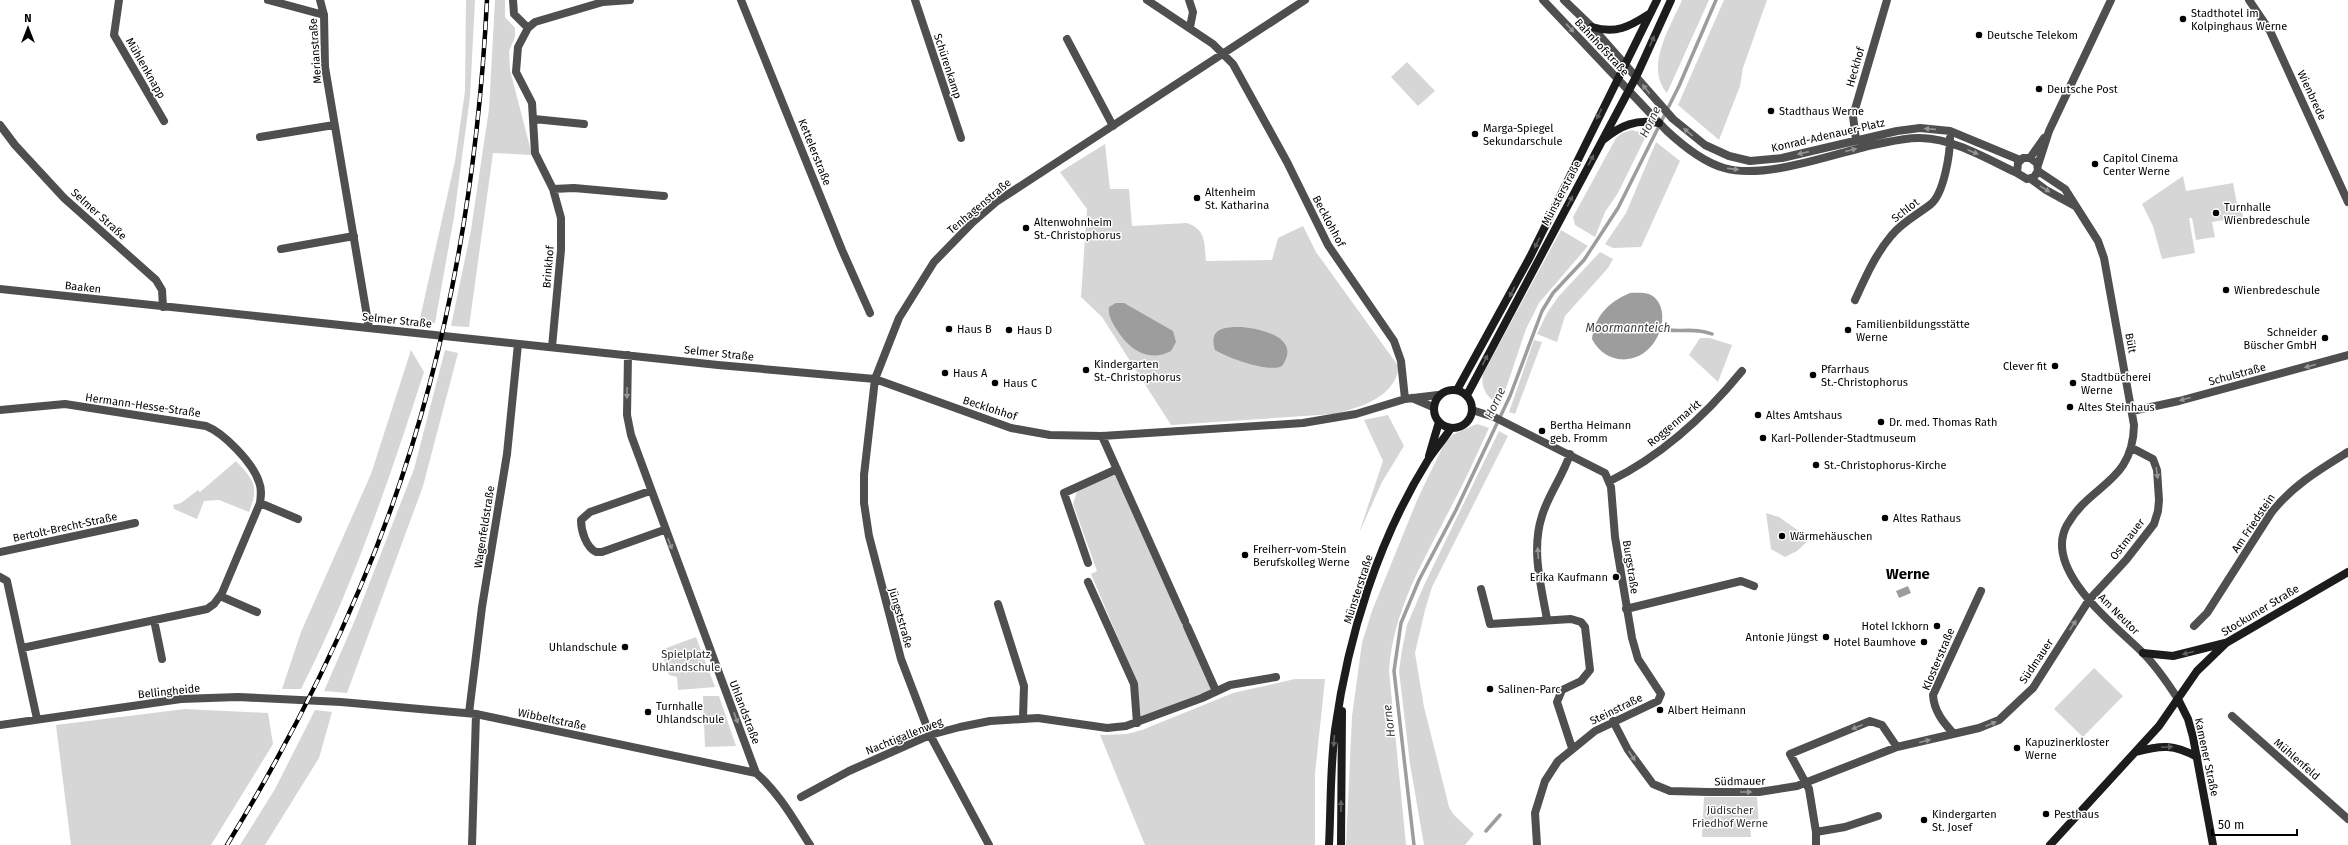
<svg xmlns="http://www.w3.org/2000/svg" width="2348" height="845" viewBox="0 0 2348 845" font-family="'Fira Sans',sans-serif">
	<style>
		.green { fill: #d6d6d6 }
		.water { fill: #9d9d9d }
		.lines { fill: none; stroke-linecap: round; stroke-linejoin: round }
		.stream { stroke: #9d9d9d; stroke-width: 3.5 }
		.street { stroke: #4f4f4f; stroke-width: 8 }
		.secondary { stroke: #1c1c1c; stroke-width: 8 }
		.rail-casing { stroke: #000; stroke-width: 4.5 }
		.rail { stroke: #fff; stroke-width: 3; stroke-dasharray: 9; stroke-linecap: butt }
		.oneway { fill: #959595 }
		.oneway2 { fill: #606060 }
		.poi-dot { fill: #000; stroke: #fff; stroke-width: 1.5 }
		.labels { text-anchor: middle; stroke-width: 3; stroke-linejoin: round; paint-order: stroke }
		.poi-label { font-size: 11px; fill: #000; stroke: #fff; text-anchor: start }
		.street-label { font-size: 11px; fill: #000; stroke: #fff }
		.park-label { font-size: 11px; fill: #2d2d2d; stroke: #fff }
		.water-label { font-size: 12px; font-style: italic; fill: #3e3e3e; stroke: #fff }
		.district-label { font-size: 15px; font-weight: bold; fill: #000; stroke: #fff }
	</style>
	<rect width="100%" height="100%" fill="#fff"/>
	<path class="green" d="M 466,0 L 475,0 L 470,97 L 454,217 L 435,323 L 419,323 L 455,161 L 465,91 Z
		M 495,0 L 505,0 L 505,17 L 515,28 L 515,37 L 509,51 L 510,70 L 532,155 L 493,153 L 469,327 L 451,326 L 471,230 L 489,109 Z
		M 1682,0 L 1709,0 L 1667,93 C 1644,67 1671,26 1682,0 Z
		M 1724,0 L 1767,0 L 1743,68 L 1740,86 L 1719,140 L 1678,105 Z
		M 1407,62 L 1435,91 L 1418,106 L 1391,77 Z
		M 1632,130 L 1647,134 L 1618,193 L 1605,212 L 1595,237 L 1575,225 L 1573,217 L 1616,138 L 1622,133 Z
		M 1656,142 L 1680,161 L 1641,247 L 1613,248 L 1605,244 L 1626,213 Z
		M 1105,144 L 1110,189 L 1129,189 L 1132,226 L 1187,223 C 1207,230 1204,244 1206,261 L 1272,260 L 1278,238 L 1303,226 L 1316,252 L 1399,367 C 1394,398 1361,407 1334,414 L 1171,425 L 1102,317 L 1081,297 L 1087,209 L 1060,172 Z
		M 2183,176 L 2186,191 L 2233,183 L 2238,209 L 2241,208 L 2243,217 L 2212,222 L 2215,237 L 2196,240 L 2192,218 L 2189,218 L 2195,253 L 2162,259 L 2153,226 L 2142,204 Z
		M 1561,230 L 1588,246 L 1539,303 L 1526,329 L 1500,406 C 1488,398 1480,389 1483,374 Z
		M 1600,252 L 1613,259 L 1608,268 L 1565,316 L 1557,342 L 1537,334 L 1547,313 L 1558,297 Z
		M 1700,338 L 1710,338 L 1732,345 L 1718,382 L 1689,355 Z
		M 1534,340 L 1542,342 L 1515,414 L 1509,412 Z
		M 411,350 L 424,372 C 389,480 353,587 301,689 L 282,689 L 301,632 L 371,474 Z
		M 445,350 L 458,353 L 423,486 L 347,693 L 324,691 L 355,620 L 414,469 Z
		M 1388,415 L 1404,446 L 1382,482 L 1359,533 L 1383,461 L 1364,420 Z
		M 1477,424 L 1489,428 C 1477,454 1465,481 1451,507 C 1424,560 1393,610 1389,671 L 1406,845 L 1346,845 L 1352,716 L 1362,643 L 1372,611 L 1418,498 L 1445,442 L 1454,434 Z
		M 1499,431 L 1508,436 L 1432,587 L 1425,610 L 1415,653 L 1424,707 L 1449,807 L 1454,815 L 1474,834 L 1465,845 L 1424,845 L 1410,764 L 1399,671 L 1402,650 L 1407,625 L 1425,583 Z
		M 236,461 C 255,481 259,486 249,512 L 219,500 L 204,501 L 197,519 L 174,509 L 173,505 L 181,503 L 198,490 L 200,492 Z
		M 1117,469 L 1216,691 L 1198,695 L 1141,718 L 1137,683 L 1091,574 L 1097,571 L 1073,504 L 1077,491 Z
		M 1766,513 L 1779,517 L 1810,539 L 1797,551 L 1785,557 L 1771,549 Z
		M 696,637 L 715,687 L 678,690 L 677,677 L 669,675 L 661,650 Z
		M 2094,668 L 2123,696 L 2083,737 L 2054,709 Z
		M 1295,679 L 1325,679 L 1315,774 L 1315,845 L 1145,845 L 1100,735 L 1127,734 L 1142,730 L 1233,693 Z
		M 703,696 L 719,696 L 736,746 L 705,747 Z
		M 185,709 L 268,713 L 273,744 L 211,845 L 71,845 L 56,725 Z
		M 315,710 L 332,712 L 319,758 L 265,845 L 240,845 L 275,789 Z
		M 1704,797 L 1757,797 L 1759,826 L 1750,826 L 1751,837 L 1702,837 Z"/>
	<path class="water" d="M 1630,293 C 1636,293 1645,292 1651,295 C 1676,309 1657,365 1618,359 C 1605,356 1598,350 1592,339 C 1595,315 1609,302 1630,293 Z
		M 1116,303 L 1124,303 L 1173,331 L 1176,342 L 1171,351 C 1148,363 1129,349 1117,330 C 1112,322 1108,316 1109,307 Z
		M 1242,327 C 1262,329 1302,338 1282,366 C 1269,373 1228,358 1215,350 C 1208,327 1226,327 1242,327 Z
		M 1908,586 L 1911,593 L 1899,598 L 1896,591 Z"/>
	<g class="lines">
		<path class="stream" d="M 1660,329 C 1678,333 1695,327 1712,334
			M 1486,831 L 1500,815
			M 1414,845 L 1394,671 L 1401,623 L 1419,580 L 1456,510 L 1510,396 L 1542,311 L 1553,293 L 1584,260 L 1618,208 L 1679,86 L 1716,0"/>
		<path class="street" d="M 119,0 L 114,35 L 164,121
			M 268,0 L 324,15
			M 320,0 L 324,15 L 325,67 L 369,328
			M 513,0 L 514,14 L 528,28
			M 741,0 L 842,250 L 870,313
			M 915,0 L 961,138
			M 1147,0 L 1213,44 L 1233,64 L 1287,162 L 1328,245 L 1394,341 L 1401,361 L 1405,399
			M 1189,0 L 1193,12 L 1190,27
			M 1543,0 L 1666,130 C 1682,145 1703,162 1724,168 C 1765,180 1832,154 1873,145 C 1889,142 1905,137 1921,138 C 1955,139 1987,159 2017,173
			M 1564,0 L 1592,27 L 1673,119 L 1705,145 L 1729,156 L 1750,161 L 1782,158 L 1897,131 L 1920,128 L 1950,131 L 2020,160
			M 2249,0 L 2270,31 L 2348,202
			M 1067,39 L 1113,126
			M 534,119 L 584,124
			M 0,125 L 15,145 L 64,198 L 156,280 L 162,290 L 163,307
			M 260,137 L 334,125
			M 1856,140 L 1853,116 L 1887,0
			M 2030,158 L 2037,163 L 2038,171 L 2034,177 L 2027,179 L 2017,173 L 2018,163 L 2023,158 L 2030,158 L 2044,138
			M 2038,165 L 2049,131 L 2111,0
			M 2038,171 L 2065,189 L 2098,241 L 2104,258 L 2134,425 C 2133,483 2091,483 2067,525 C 2042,570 2116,626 2143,653 C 2157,667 2167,682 2178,699
			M 2031,179 L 2046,190 L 2075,206
			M 553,189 L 574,188 L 664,196
			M 281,249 L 354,236
			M 0,289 L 718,365 L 875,379 L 1011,428 L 1050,435 L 1102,436 L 1303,423 L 1356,414 L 1405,399 L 1438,395
			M 1855,300 C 1865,278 1875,255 1891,236 C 1902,222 1917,215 1931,204 C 1944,193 1950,154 1950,138
			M 552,347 L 561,250 L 561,218 L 553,189 L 535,153 L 532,103 L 516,72 L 518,47 L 528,28 L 535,22 L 603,2 L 630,0
			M 628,355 L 627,415 L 631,435 L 756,773 C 779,793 794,820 810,845
			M 1412,398 L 1433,407
			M 0,410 L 65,404 L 206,426 C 224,433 253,463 259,482 C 262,489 261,496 260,503 L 222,593 L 214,604 L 207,609 L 22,648
			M 1472,410 L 1494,417 L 1605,473 L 1611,487 L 1615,537 L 1632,638 L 1638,659 L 1661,694 L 1658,701 L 1595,731 L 1558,761 L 1545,781 L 1535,813 L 1537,845
			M 2132,411 L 2179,401 L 2348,355
			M 1102,436 L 1185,621
			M 1610,481 C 1661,456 1706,415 1742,371
			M 650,491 L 590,512 L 581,520 C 581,531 586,547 596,552 L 602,552 L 664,530
			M 260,503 L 298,519
			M 0,552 L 135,523
			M 1088,563 L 1064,493 L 1117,469
			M 0,577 L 7,581 L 37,719
			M 1088,582 L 1134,684 L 1137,723
			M 1481,589 L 1490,624 L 1571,619 L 1581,622 L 1585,627 L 1590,670 L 1581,681 L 1562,690 L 1557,702 L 1572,748
			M 220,596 L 257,612
			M 998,604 L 1024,686 L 1023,718
			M 1626,609 L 1741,581 L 1754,586
			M 1547,619 C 1541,586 1531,549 1542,516 C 1548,495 1563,476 1570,454
			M 154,620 L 162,659
			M 1187,626 L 1216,691
			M 2194,626 L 2207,613 L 2271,513 C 2292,486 2319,470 2348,452
			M 469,713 L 482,607 L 507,454 L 518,344
			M 2232,716 L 2348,819
			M 1613,721 L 1628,750 L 1653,784 L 1670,791 L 1708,792 L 1759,792 L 1797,786 L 1897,747 L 1979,728 L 1999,720 L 2033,688 L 2089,600 L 2126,560 L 2154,524 L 2158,511 L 2159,500 L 2157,470 L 2153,459 L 2132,448
			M 0,725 L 181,699 L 238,697 L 341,702 L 476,714 L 756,773
			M 1953,733 C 1943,722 1934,711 1933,695 L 1981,591
			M 801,797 L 849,771 L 930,735 L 960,727 L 990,721 L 1038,718 L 1107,728 L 1126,726 L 1202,698 L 1230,685 L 1276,677
			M 1816,832 L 1845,827 L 1878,816
			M 472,845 L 476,714
			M 989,845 L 930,735 L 901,659 L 869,536 L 864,503 L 864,475 L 875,379 L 899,318 L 934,262 L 973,222 L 996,202 L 1305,0
			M 1816,845 L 1816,832 L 1809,789 L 1790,754 L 1870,721 L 1882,725 L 1897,747"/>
		<path class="secondary" d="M 1592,27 C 1616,34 1629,27 1649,14
			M 1603,140 C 1621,125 1636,119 1659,123
			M1434 409a19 19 0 1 1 38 0a19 19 0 1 1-38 0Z
			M 1457,390 L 1530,257 L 1657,0
			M 1467,395 L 1636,77 L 1671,0
			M 1429,456 L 1439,422
			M 2143,653 L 2173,656 L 2225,643
			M 2178,699 L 2188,719 L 2193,737 L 2213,845
			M 2136,752 C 2161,745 2174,744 2197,757
			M 1329,845 C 1331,807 1330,768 1335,730 C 1348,636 1378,540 1428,460 C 1435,449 1444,439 1451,428
			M 1341,845 L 1342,711
			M 2050,845 L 2159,726 L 2197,671 L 2226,643 L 2348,572"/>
		<defs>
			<path id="rail" d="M 227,845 C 277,763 322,678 359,590 C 439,404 477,201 487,0"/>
		</defs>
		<use href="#rail" class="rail-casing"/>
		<use href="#rail" class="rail"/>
	</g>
	<defs><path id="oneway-solid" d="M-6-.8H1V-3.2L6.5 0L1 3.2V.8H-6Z"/></defs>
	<g class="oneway">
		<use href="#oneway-solid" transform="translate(1570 28) rotate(47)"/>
		<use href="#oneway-solid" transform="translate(1646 89) rotate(-129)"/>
		<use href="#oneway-solid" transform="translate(1930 129) rotate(-176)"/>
		<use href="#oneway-solid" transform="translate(1688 132) rotate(-140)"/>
		<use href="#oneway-solid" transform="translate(1851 150) rotate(-14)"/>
		<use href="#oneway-solid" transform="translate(1973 152) rotate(23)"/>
		<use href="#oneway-solid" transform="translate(1803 153) rotate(167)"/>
		<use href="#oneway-solid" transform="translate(1733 169) rotate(7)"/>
		<use href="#oneway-solid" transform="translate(2045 189) rotate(32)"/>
		<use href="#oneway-solid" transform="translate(2310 366) rotate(165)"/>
		<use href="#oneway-solid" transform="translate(627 393) rotate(91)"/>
		<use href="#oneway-solid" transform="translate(2185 399) rotate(165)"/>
		<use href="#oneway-solid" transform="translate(2157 473) rotate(82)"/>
		<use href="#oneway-solid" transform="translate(670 544) rotate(69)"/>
		<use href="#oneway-solid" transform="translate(1538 553) rotate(-94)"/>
		<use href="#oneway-solid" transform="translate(2073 625) rotate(-57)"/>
		<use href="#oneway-solid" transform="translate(736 718) rotate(69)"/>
		<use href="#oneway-solid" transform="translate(1991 724) rotate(-22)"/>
		<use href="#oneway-solid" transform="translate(1857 727) rotate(158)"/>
		<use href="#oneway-solid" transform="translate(1925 741) rotate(-14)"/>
		<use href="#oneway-solid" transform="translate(1632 756) rotate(56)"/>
		<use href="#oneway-solid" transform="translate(1746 792)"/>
	</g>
	<g class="oneway2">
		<use href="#oneway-solid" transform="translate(1652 41) rotate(-66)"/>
		<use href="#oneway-solid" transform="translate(1599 114) rotate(116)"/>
		<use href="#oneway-solid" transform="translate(1591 160) rotate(-63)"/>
		<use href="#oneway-solid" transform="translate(1570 201) rotate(-63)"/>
		<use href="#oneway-solid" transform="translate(1537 243) rotate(116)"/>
		<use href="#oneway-solid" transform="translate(1512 292) rotate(118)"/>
		<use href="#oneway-solid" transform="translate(1485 360) rotate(-63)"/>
		<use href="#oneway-solid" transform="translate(2188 653) rotate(166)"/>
		<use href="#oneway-solid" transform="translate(1334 741) rotate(94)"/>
		<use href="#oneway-solid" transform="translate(2167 747) rotate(-2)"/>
		<use href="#oneway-solid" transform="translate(1341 806) rotate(-89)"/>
	</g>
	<g class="poi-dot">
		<circle cx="2183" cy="19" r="4"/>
		<circle cx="1979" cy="35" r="4"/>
		<circle cx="2039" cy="89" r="4"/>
		<circle cx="1771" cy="111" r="4"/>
		<circle cx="1475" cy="134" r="4"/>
		<circle cx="2095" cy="164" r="4"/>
		<circle cx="1197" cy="198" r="4"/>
		<circle cx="2216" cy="213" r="4"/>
		<circle cx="1026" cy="228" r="4"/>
		<circle cx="2226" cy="290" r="4"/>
		<circle cx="949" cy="329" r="4"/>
		<circle cx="1009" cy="330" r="4"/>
		<circle cx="1848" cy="330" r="4"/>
		<circle cx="2325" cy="338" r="4"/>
		<circle cx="2055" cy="366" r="4"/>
		<circle cx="1086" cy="370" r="4"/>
		<circle cx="945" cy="373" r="4"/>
		<circle cx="1813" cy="375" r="4"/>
		<circle cx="995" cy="383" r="4"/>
		<circle cx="2073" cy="383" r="4"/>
		<circle cx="2070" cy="407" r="4"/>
		<circle cx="1758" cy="415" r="4"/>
		<circle cx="1881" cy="422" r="4"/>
		<circle cx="1542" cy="431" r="4"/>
		<circle cx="1763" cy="438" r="4"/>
		<circle cx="1816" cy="465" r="4"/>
		<circle cx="1885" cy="518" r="4"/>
		<circle cx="1782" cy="536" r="4"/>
		<circle cx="1245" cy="555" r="4"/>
		<circle cx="1616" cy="577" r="4"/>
		<circle cx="1937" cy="626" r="4"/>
		<circle cx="1826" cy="637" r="4"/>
		<circle cx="1924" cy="642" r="4"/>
		<circle cx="625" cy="647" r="4"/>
		<circle cx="1490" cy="689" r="4"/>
		<circle cx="1660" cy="710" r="4"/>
		<circle cx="648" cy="712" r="4"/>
		<circle cx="2017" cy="748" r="4"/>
		<circle cx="2046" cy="814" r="4"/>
		<circle cx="1924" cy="820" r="4"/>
	</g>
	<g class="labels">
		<g class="poi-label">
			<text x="2191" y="17">Stadthotel im<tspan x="2191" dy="13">Kolpinghaus Werne</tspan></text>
			<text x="1987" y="39">Deutsche Telekom</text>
			<text x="2047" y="93">Deutsche Post</text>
			<text x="1779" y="115">Stadthaus Werne</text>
			<text x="1483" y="132">Marga-Spiegel<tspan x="1483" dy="13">Sekundarschule</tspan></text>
			<text x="2103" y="162">Capitol Cinema<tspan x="2103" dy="13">Center Werne</tspan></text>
			<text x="1205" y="196">Altenheim<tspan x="1205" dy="13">St. Katharina</tspan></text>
			<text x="2224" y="211">Turnhalle<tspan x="2224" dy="13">Wienbredeschule</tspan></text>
			<text x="1034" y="226">Altenwohnheim<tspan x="1034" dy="13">St.-Christophorus</tspan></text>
			<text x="2234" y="294">Wienbredeschule</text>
			<text x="1856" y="328">Familienbildungsstätte<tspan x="1856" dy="13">Werne</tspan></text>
			<text x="957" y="333">Haus B</text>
			<text x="1017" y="334">Haus D</text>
			<text x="2317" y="336" text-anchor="end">Schneider<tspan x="2317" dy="13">Büscher GmbH</tspan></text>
			<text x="1094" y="368">Kindergarten<tspan x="1094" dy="13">St.-Christophorus</tspan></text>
			<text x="2047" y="370" text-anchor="end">Clever fit</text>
			<text x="1821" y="373">Pfarrhaus<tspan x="1821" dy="13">St.-Christophorus</tspan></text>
			<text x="953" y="377">Haus A</text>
			<text x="2081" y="381">Stadtbücherei<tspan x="2081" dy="13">Werne</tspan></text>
			<text x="1003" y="387">Haus C</text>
			<text x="2078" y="411">Altes Steinhaus</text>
			<text x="1766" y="419">Altes Amtshaus</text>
			<text x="1889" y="426">Dr. med. Thomas Rath</text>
			<text x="1550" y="429">Bertha Heimann<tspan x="1550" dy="13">geb. Fromm</tspan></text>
			<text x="1771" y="442">Karl-Pollender-Stadtmuseum</text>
			<text x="1824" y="469">St.-Christophorus-Kirche</text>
			<text x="1893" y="522">Altes Rathaus</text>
			<text x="1790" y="540">Wärmehäuschen</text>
			<text x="1253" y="553">Freiherr-vom-Stein<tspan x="1253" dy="13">Berufskolleg Werne</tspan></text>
			<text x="1608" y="581" text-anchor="end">Erika Kaufmann</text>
			<text x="1929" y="630" text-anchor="end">Hotel Ickhorn</text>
			<text x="1818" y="641" text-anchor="end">Antonie Jüngst</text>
			<text x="1916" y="646" text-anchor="end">Hotel Baumhove</text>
			<text x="617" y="651" text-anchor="end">Uhlandschule</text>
			<text x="1498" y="693">Salinen-Parc</text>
			<text x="656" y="710">Turnhalle<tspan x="656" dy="13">Uhlandschule</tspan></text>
			<text x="1668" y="714">Albert Heimann</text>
			<text x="2025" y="746">Kapuzinerkloster<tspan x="2025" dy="13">Werne</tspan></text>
			<text x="1932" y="818">Kindergarten<tspan x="1932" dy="13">St. Josef</tspan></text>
			<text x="2054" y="818">Pesthaus</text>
		</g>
		<g class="street-label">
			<text transform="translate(1602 47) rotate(47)" y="4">Bahnhofstraße</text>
			<text transform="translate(315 51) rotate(-94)" y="4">Merianstraße</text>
			<text transform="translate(948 66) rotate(72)" y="4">Schürenkamp</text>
			<text transform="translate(1855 67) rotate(-74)" y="4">Heckhof</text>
			<text transform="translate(146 68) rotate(60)" y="4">Mühlenknapp</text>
			<text transform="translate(2312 95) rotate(65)" y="4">Wienbrede</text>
			<text transform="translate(1828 135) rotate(-13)" y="4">Konrad-Adenauer-Platz</text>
			<text transform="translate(815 152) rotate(68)" y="4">Kettelerstraße</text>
			<text transform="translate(1561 193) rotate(-62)" y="4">Münsterstraße</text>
			<text transform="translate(979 206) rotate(-40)" y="4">Tenhagenstraße</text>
			<text transform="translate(1905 210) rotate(-38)" y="4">Schlot</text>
			<text transform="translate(99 214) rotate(42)" y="4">Selmer Straße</text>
			<text transform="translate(1329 221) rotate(62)" y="4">Becklohhof</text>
			<text transform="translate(548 267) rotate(-85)" y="4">Brinkhof</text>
			<text transform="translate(83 287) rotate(6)" y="4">Baaken</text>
			<text transform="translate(397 320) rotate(6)" y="4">Selmer Straße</text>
			<text transform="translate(2131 343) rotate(80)" y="4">Bült</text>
			<text transform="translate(719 353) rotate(6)" y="4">Selmer Straße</text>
			<text transform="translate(2237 374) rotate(-15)" y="4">Schulstraße</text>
			<text transform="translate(143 405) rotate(8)" y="4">Hermann-Hesse-Straße</text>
			<text transform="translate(990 408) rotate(18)" y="4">Becklohhof</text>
			<text transform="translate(1674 423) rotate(-40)" y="4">Roggenmarkt</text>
			<text transform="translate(2253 523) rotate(-56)" y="4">Am Friedstein</text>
			<text transform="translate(65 527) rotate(-12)" y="4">Bertolt-Brecht-Straße</text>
			<text transform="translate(484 527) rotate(-81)" y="4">Wagenfeldstraße</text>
			<text transform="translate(2127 539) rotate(-52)" y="4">Ostmauer</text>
			<text transform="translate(1631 567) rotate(81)" y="4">Burgstraße</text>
			<text transform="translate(1358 589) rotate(-72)" y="4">Münsterstraße</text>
			<text transform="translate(2260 610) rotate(-31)" y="4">Stockumer Straße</text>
			<text transform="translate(2119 614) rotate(45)" y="4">Am Neutor</text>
			<text transform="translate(901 618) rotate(74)" y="4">Jüngststraße</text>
			<text transform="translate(1938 659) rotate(-67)" y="4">Klosterstraße</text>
			<text transform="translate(2036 661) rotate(-56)" y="4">Südmauer</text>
			<text transform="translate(169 691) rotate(-6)" y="4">Bellingheide</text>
			<text transform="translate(1616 709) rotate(-26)" y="4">Steinstraße</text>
			<text transform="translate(745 712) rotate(69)" y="4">Uhlandstraße</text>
			<text transform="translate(552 719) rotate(12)" y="4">Wibbeltstraße</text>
			<text transform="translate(904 736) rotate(-22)" y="4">Nachtigallenweg</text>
			<text transform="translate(2207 757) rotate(78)" y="4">Kamener Straße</text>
			<text transform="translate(2297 759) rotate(41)" y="4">Mühlenfeld</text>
			<text transform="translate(1740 781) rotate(-1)" y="4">Südmauer</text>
		</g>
		<g class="park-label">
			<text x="686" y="658">Spielplatz<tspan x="686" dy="13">Uhlandschule</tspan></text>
			<text x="1730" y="814">Jüdischer<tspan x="1730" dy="13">Friedhof Werne</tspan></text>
		</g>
		<g class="water-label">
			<text transform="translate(1650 122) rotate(-64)" y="4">Horne</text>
			<text x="1628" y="332">Moormannteich</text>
			<text transform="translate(1495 403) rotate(-65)" y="4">Horne</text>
			<text transform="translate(1389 721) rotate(-97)" y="4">Horne</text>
		</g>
		<g class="district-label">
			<text x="1908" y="579">Werne</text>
		</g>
	</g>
	<g transform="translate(28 28)" stroke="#ffffff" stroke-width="3" paint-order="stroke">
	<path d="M0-3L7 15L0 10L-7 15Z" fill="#000000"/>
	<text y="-6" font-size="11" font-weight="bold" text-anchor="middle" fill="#000000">N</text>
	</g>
	<path d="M2212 829v6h85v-6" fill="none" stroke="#000000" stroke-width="2"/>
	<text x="2218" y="829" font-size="12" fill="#000000" stroke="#ffffff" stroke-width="3" paint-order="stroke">50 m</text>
</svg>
